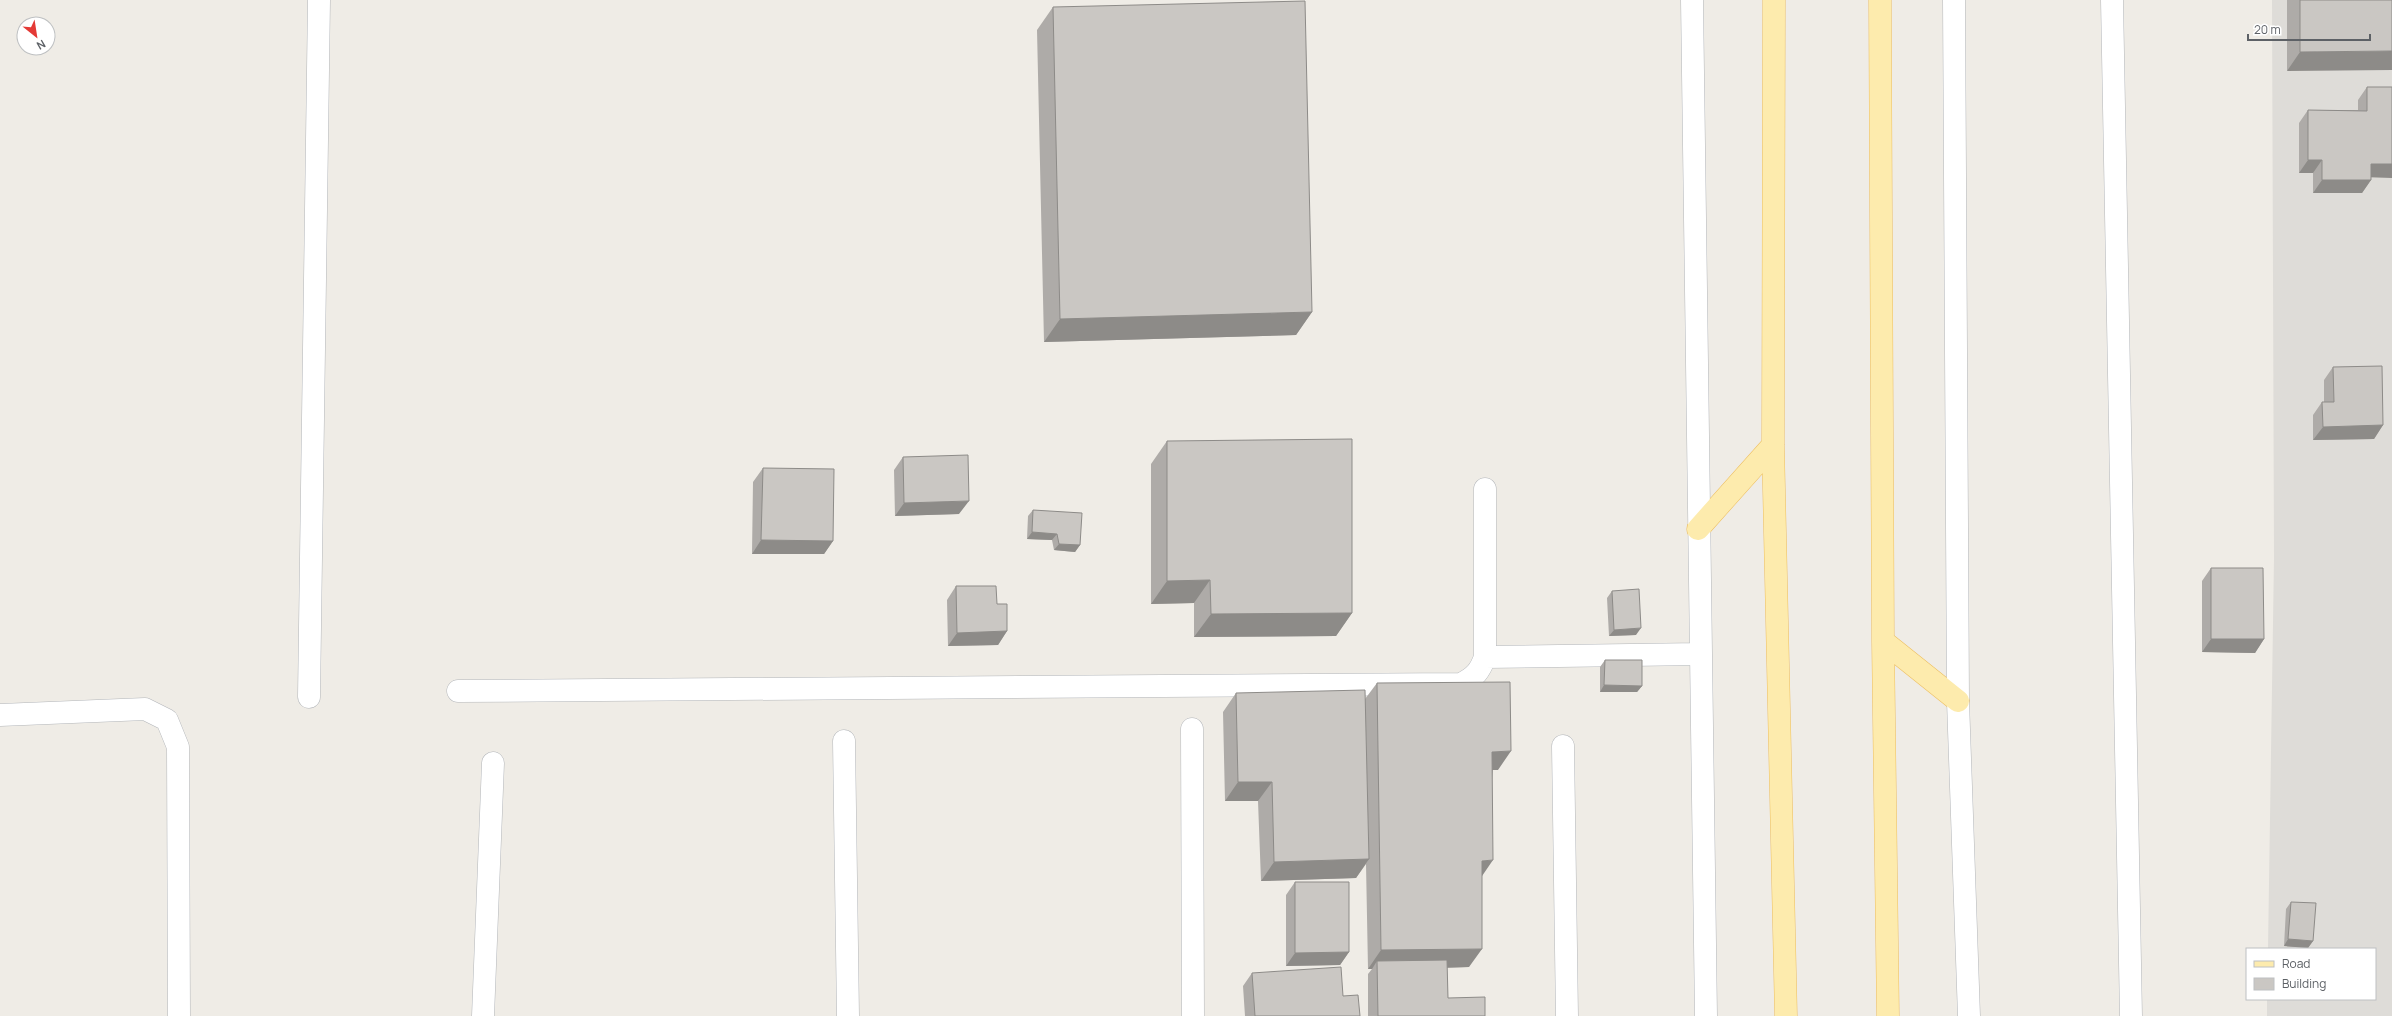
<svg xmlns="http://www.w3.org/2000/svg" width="2392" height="1016" viewBox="0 0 2392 1016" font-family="Manrope,sans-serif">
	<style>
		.industrial { fill: #dedcd8 }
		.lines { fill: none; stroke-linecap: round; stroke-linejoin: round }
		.minor-casing { stroke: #b3b6ba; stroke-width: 23 }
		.major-casing { stroke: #edbe60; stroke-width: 23 }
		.minor { stroke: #fff; stroke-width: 22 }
		.major { stroke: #fdebad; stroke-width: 22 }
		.wall { fill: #aeaba8 }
		.shaded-wall { fill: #8d8b88 }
		.building { fill: #cac7c3; stroke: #8d8b88 }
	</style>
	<rect width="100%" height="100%" fill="#efece6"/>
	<path class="industrial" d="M 2272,0 L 2392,0 L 2392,1016 L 2267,1016 L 2267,999 L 2375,999 L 2375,949 L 2268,949 L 2274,558 Z"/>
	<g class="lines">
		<defs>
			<path id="minor" d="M 1692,0 L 1706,1016
				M 1954,0 L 1958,701 L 1969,1016
				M 2112,0 L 2131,1016
				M 1485,657 L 1700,654
				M 458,691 L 1461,684 C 1475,677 1480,671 1485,657 L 1485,489
				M 309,697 L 319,0
				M 0,715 L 145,709 L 167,720 L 178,747 L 179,1016
				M 1192,729 L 1193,1016
				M 844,741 L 848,1016
				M 1563,746 L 1567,1016
				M 483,1016 L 493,763"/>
			<path id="major" d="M 1774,0 L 1773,445 L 1786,1016
				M 1880,0 L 1883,641 L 1888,1016
				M 1698,529 L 1773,445
				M 1883,641 L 1958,701"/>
		</defs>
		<use href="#minor" class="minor-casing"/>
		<use href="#major" class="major-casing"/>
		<use href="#minor" class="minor"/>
		<use href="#major" class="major"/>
	</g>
	<path class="wall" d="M 2287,0 L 2392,0 L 2287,71 Z
		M 1053,7 L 1312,312 L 1296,335 L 1044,342 L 1037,30 Z
		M 2367,87 L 2392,177 L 2371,177 L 2371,180 L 2362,193 L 2313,193 L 2313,173 L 2299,173 L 2299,123 L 2308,110 L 2358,110 L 2358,100 Z
		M 2333,367 L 2383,425 L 2374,439 L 2313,440 L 2313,415 L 2322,402 L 2324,402 L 2324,380 Z
		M 1167,441 L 1352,613 L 1336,636 L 1194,637 L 1194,603 L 1151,604 L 1151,464 Z
		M 903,457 L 959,514 L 895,516 L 894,470 Z
		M 763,468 L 833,541 L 824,554 L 752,554 L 753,482 Z
		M 1033,510 L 1080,545 L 1075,552 L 1054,550 L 1052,540 L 1027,539 L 1028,516 Z
		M 2211,568 L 2264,639 L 2255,653 L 2202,652 L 2202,581 Z
		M 956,586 L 997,604 L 1007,631 L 998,645 L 948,646 L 947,600 Z
		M 1612,591 L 1636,635 L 1609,636 L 1607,598 Z
		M 1605,660 L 1642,686 L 1637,692 L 1600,692 L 1600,667 Z
		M 1377,683 L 1498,770 L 1493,770 L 1482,876 L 1469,967 L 1447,968 L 1448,998 L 1485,1016 L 1368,1016 L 1368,974 L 1372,969 L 1368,969 L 1366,864 L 1356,878 L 1261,881 L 1258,801 L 1225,801 L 1223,712 L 1236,693 L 1365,699 Z
		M 1295,882 L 1349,952 L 1340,965 L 1286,966 L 1286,895 Z
		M 2291,902 L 2313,941 L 2308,948 L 2284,946 L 2286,909 Z
		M 1252,973 L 1343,996 L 1360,1016 L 1245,1016 L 1243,986 Z"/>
	<path class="shaded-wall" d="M 2392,51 L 2392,70 L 2287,71 L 2300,52 Z
		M 2308,160 L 2322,160 L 2313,173 L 2299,173 Z
		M 2371,164 L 2392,164 L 2392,178 L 2362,177 Z
		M 2322,180 L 2371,180 L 2362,193 L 2313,193 Z
		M 1312,312 L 1296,335 L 1044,342 L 1060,319 Z
		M 2383,425 L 2374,439 L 2313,440 L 2323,427 Z
		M 969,501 L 959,514 L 895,516 L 904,503 Z
		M 1032,532 L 1057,534 L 1052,540 L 1027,539 Z
		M 761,540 L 833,541 L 824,554 L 752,554 Z
		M 1059,544 L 1080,545 L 1075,552 L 1054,550 Z
		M 1210,580 L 1194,603 L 1151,604 L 1167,581 Z
		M 1352,613 L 1336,636 L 1194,637 L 1211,614 Z
		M 1641,628 L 1636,635 L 1609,636 L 1614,630 Z
		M 1007,631 L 998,645 L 948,646 L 957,633 Z
		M 2211,639 L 2264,639 L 2255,653 L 2202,652 Z
		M 1604,685 L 1642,686 L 1637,692 L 1600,692 Z
		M 1511,751 L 1498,770 L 1479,770 L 1492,752 Z
		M 1238,782 L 1272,782 L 1258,801 L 1225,801 Z
		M 1369,859 L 1356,878 L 1261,881 L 1274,862 Z
		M 1493,860 L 1480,879 L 1482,861 Z
		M 2288,939 L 2313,941 L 2308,948 L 2284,946 Z
		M 1482,949 L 1469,967 L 1377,969 L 1377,961 L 1372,969 L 1368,969 L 1381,950 Z
		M 1349,952 L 1340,965 L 1286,966 L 1295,953 Z"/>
	<path class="building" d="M 2300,0 L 2392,0 L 2392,51 L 2300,52 Z
		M 1305,1 L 1312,312 L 1060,319 L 1053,7 Z
		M 2367,87 L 2392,87 L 2392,164 L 2371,164 L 2371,180 L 2322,180 L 2322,160 L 2308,160 L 2308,110 L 2367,111 Z
		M 2382,366 L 2383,425 L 2323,427 L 2322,402 L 2334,402 L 2333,367 Z
		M 1352,439 L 1352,613 L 1211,614 L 1210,580 L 1167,581 L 1167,441 Z
		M 968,455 L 969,501 L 904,503 L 903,457 Z
		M 763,468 L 834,469 L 833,541 L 761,540 Z
		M 1033,510 L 1082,513 L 1080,545 L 1059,544 L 1057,534 L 1032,532 Z
		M 2211,568 L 2263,568 L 2264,639 L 2211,639 Z
		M 956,586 L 996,586 L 997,604 L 1007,604 L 1007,631 L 957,633 Z
		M 1639,589 L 1641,628 L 1614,630 L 1612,591 Z
		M 1605,660 L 1642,660 L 1642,686 L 1604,685 Z
		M 1510,682 L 1511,751 L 1492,752 L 1493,860 L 1482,861 L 1482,949 L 1381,950 L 1377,683 Z
		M 1365,690 L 1369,859 L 1274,862 L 1272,782 L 1238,782 L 1236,693 Z
		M 1295,882 L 1349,882 L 1349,952 L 1295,953 Z
		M 2291,902 L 2316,903 L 2313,941 L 2288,939 Z
		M 1447,960 L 1448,998 L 1485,997 L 1485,1016 L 1378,1016 L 1377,961 Z
		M 1341,967 L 1343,996 L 1358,995 L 1360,1016 L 1255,1016 L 1252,973 Z"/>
	<rect x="2246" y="948" width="130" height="52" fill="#ffffff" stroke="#bec0c2"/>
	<rect x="2254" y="961" width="20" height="6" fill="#fdebad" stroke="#bec0c2"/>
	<text x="2282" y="968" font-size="12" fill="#5d6166">Road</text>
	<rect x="2254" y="978" width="20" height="12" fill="#cac7c3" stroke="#bec0c2"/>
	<text x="2282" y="988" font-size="12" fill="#5d6166">Building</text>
	<g transform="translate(36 36) rotate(150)"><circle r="19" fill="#ffffff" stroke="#bec0c2"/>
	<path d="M0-3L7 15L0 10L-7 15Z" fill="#e43a36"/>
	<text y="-6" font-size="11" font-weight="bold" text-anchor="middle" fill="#5d6166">N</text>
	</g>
	<path d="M2248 34v6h122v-6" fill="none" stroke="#5d6166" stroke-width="2"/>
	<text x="2254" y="34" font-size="12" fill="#5d6166" stroke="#ffffff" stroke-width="3" paint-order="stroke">20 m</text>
</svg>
